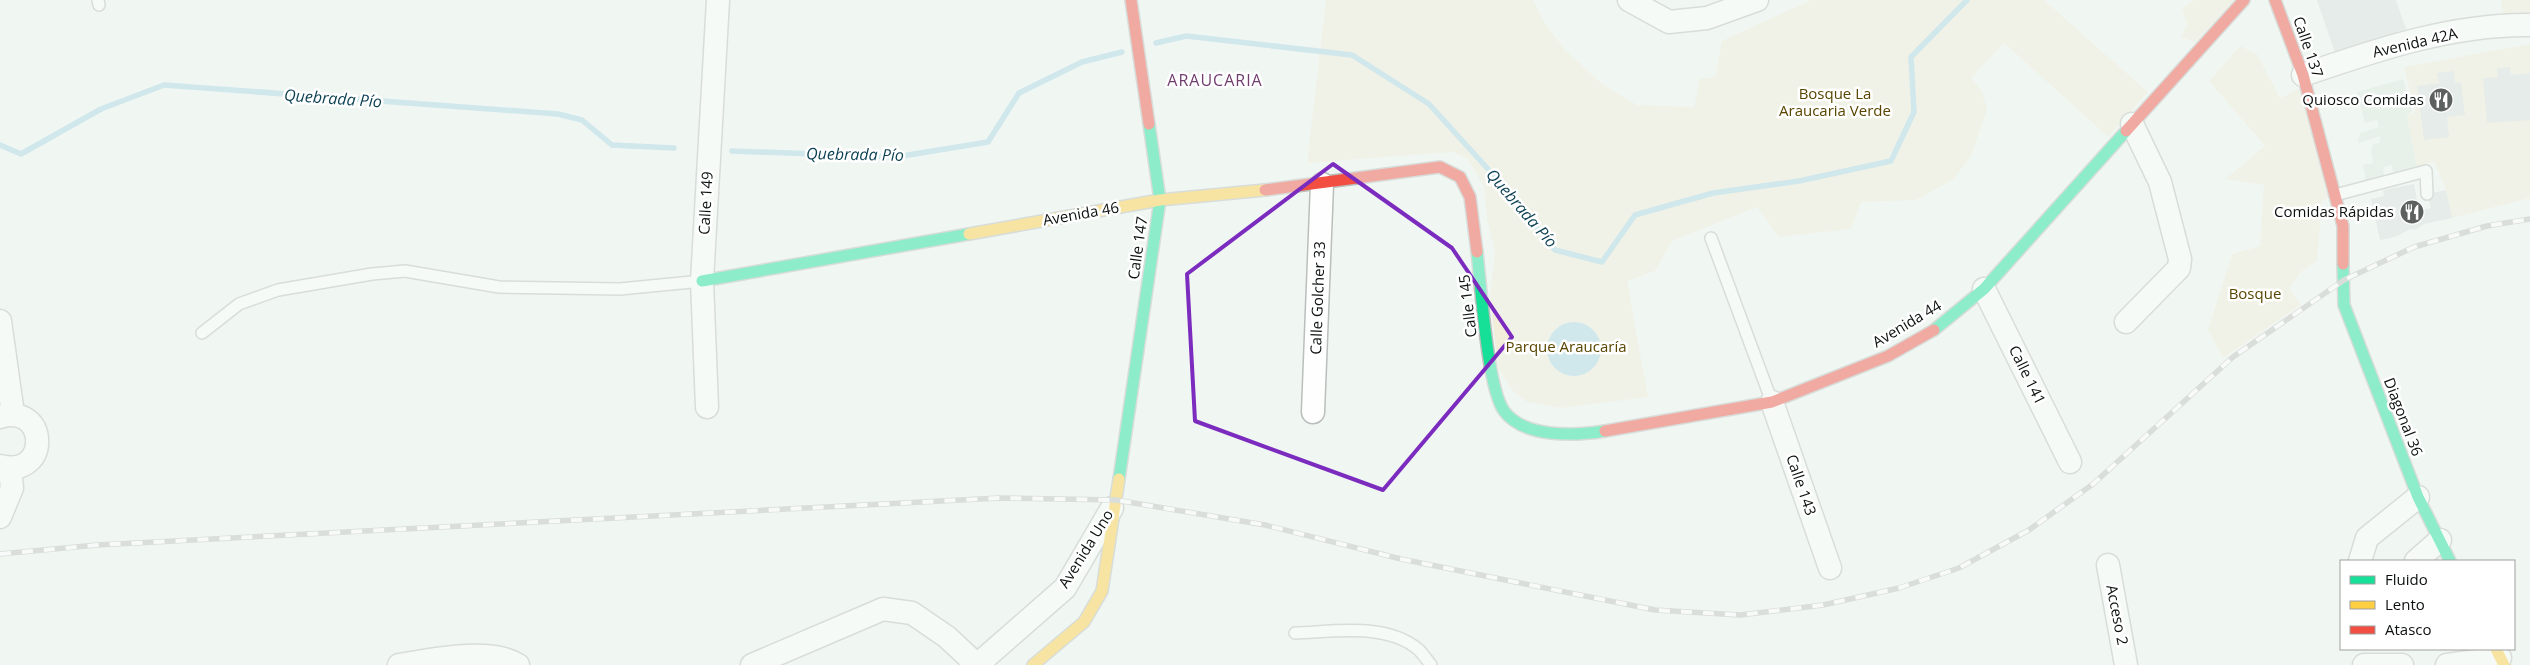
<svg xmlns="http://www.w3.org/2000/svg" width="2530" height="665" viewBox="0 0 2530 665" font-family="'Open Sans',sans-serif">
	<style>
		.built { fill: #dceae1 }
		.green { fill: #f2eeda }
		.water { fill: #a8d4e5 }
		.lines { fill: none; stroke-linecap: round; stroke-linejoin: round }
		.stream { stroke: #a8d4e5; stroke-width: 5.5 }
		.building { fill: #d9dfdd }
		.lane-casing { stroke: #babfbc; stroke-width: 14 }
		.street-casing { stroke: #babfbc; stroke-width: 25 }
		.fast-casing { stroke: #babfbc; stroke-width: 14 }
		.slow-casing { stroke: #babfbc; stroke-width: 14 }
		.jam-casing { stroke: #babfbc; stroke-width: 14 }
		.lane { stroke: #fdfefd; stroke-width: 11 }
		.street { stroke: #fdfefd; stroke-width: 22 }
		.fast { stroke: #16e098; stroke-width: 11 }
		.slow { stroke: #ffcf43; stroke-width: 11 }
		.jam { stroke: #f24e42; stroke-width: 11 }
		.rail-casing { stroke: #bec0be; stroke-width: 5.5 }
		.rail { stroke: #fff; stroke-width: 4; stroke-dasharray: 11; stroke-linecap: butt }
		.marked { fill: none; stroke: #7b2cbf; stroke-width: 4; stroke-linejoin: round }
		.labels { text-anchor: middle; stroke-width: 5; stroke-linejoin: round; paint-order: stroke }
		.street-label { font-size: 15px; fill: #0c100e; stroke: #fff }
		.park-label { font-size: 15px; fill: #594501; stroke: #fff }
		.poi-label { font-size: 15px; fill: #0c100e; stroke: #fff; text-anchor: end }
		.neighbourhood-label { font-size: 16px; letter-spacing: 1px; fill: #703d6e; stroke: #fff }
		.water-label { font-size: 16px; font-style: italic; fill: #0a3f51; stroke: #fff }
	</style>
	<rect width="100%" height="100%" fill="#f0f6f2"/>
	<path class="built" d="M 2403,79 L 2412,111 L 2407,115 L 2417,167 L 2393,172 L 2392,165 L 2383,167 L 2384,176 L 2366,180 L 2363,165 L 2373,163 L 2371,151 L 2374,144 L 2379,143 L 2381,136 L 2358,143 L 2360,133 L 2379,127 L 2377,120 L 2365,123 L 2357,92 Z"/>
	<path class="green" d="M 1326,0 L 1533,0 L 1543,20 L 1565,50 L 1601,83 L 1637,105 L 1694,107 L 1700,79 L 1715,77 L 1722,41 L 1811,0 L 2044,0 L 2148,92 L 2108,137 L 2004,43 L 1971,78 L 1982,91 L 1987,110 L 1971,156 L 1954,179 L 1916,200 L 1861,202 L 1851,229 L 1779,237 L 1757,207 L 1672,241 L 1655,271 L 1627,281 L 1648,397 L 1561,408 L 1527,402 L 1513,391 L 1498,368 L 1490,294 L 1495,252 L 1487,219 L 1484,187 L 1467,158 L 1452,152 L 1307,163 Z
		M 2194,0 L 2235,0 L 2195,42 L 2181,37 L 2187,24 L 2182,9 Z
		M 2501,0 L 2530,0 L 2530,12 L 2504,17 Z
		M 2530,44 L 2530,198 L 2452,218 L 2446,190 L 2434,161 L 2417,167 L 2407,115 L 2415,112 L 2404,67 Z
		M 2240,46 L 2257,54 L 2280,98 L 2303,87 L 2335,195 L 2322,201 L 2317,261 L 2302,271 L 2289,289 L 2301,305 L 2223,358 L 2208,330 L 2232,254 L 2260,246 L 2264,185 L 2225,179 L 2265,146 L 2209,81 Z"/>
	<path class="water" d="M1547 349a27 27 0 1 1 54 0a27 27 0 1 1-54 0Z"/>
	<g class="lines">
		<path class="stream" d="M 1156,43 L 1186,36 L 1352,55 L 1429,104 L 1507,190 L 1555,250 L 1602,262 L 1635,215 L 1713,193 L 1799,181 L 1891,161 L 1914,112 L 1911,57 L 1967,0
			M 0,145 L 21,154 L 101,109 L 164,85 L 558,114 L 582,120 L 612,145 L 674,148
			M 732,151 L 896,157 L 988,142 L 1019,93 L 1082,62 L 1122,52"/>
	</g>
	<path class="building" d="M 2317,0 L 2396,0 L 2406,29 L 2335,53 Z
		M 2510,67 L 2511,75 L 2530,73 L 2530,120 L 2487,123 L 2483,78 L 2498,77 L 2497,68 Z
		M 2454,71 L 2455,83 L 2461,82 L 2465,115 L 2447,117 L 2449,137 L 2424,140 L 2417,86 L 2439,83 L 2437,73 Z
		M 2414,184 L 2419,211 L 2431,208 L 2427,194 L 2446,190 L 2452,218 L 2424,224 L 2415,230 L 2410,229 L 2395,237 L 2380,240 L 2371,199 L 2384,196 L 2383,190 Z"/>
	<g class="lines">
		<defs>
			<path id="lane" d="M 98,0 L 99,5
				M 2335,195 L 2426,171 L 2427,194
				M 1711,238 L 1772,402
				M 202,333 L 239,304 L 278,290 L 372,274 L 405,271 L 499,287 L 620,289 L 702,281
				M 1295,633 C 1333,632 1387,622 1419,650 C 1423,654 1427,660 1431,665"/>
			<path id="street" d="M 1629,0 L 1669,22 L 1707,18 L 1757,0
				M 2303,75 C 2376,50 2452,24 2530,25
				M 1984,289 L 2070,462
				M 0,321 L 13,414
				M 2126,322 L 2179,268 L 2180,259 L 2160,182 L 2132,124
				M 1772,402 L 1830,568
				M 707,407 L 702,281 L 718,0
				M 1313,412 L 1322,184
				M 0,417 C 48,402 51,479 0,466
				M 0,517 L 12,488 L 10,469
				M 2360,561 L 2367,538 L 2418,497
				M 2416,561 L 2440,540
				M 2108,565 L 2126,665
				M 399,665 C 430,660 491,647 518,665
				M 752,665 L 883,609 L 912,613 L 947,637 L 977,665
				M 977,665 L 1065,588 L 1112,508
				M 2364,665 L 2402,665
				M 2447,665 L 2500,658"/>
			<path id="fast" d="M 1477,252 C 1481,285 1487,387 1504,411 C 1524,438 1574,436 1605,431
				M 2343,264 L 2344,305 L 2418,497 L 2450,561
				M 702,281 L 969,234
				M 1934,330 L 1984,289 L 2126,131
				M 1119,479 L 1160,200 L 1149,124"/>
			<path id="slow" d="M 969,234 L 1160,200 L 1265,190
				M 2496,649 L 2504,665
				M 1033,665 L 1084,622 L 1102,591 L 1119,479"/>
			<path id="jam" d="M 1131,0 L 1149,124
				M 2275,0 L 2303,75 L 2343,226 L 2343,264
				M 2126,131 L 2244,0
				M 1265,190 L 1440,167 L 1460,177 L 1470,197 L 1477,252
				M 1605,431 L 1772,402 L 1888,356 L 1934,330"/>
		</defs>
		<use href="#lane" class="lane-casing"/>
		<use href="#street" class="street-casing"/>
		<use href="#fast" class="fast-casing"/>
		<use href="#slow" class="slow-casing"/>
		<use href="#jam" class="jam-casing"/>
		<use href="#lane" class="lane"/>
		<use href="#street" class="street"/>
		<use href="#fast" class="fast"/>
		<use href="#slow" class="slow"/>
		<use href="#jam" class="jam"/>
		<defs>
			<path id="rail" d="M 0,554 L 97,545 L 999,498 L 1116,500 L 1265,525 L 1401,559 L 1655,610 L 1740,615 L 1823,605 L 1899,588 L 1959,568 L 2029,530 L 2093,484 L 2233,357 L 2344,280 L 2414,247 L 2487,226 L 2530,219"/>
		</defs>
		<use href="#rail" class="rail-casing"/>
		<use href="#rail" class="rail"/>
	</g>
	<path d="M0 0H2530V665H0ZM 1333,164 L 1452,248 L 1512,337 L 1383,490 L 1195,421 L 1187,274 Z" fill="#f0f6f2" fill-opacity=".55" fill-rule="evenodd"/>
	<path class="marked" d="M 1333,164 L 1452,248 L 1512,337 L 1383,490 L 1195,421 L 1187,274 Z"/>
	<defs>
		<symbol id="restaurant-disc" viewBox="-11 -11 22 22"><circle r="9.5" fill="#5c605e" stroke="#fff"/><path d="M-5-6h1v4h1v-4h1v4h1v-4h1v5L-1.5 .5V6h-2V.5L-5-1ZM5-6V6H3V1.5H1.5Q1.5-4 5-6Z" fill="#fff"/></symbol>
	</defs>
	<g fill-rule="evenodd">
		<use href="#restaurant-disc" x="2427" y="86" width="28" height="28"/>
		<use href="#restaurant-disc" x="2398" y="198" width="28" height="28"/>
	</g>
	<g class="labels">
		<g class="street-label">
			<text transform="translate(2415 43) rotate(-13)" y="5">Avenida 42A</text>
			<text transform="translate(2308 47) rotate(71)" y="5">Calle 137</text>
			<text transform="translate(706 203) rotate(-87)" y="5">Calle 149</text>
			<text transform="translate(1081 214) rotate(-10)" y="5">Avenida 46</text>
			<text transform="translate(1138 248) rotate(-82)" y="5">Calle 147</text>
			<text transform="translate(1318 298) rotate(-88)" y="5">Calle Golcher 33</text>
			<text transform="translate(1468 306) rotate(-97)" y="5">Calle 145</text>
			<text transform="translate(1907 324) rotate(-31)" y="5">Avenida 44</text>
			<text transform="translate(2027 375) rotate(64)" y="5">Calle 141</text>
			<text transform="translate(2403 417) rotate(69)" y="5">Diagonal 36</text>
			<text transform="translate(1801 485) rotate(71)" y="5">Calle 143</text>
			<text transform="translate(1086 549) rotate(-58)" y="5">Avenida Uno</text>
			<text transform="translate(2117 615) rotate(79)" y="5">Acceso 2</text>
		</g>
		<g class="park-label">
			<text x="1835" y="99">Bosque La<tspan x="1835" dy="17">Araucaria Verde</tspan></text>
			<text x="2255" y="299">Bosque</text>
			<text x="1566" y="352">Parque Araucaría</text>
		</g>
		<g class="poi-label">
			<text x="2424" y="105">Quiosco Comidas</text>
			<text x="2394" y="217">Comidas Rápidas</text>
		</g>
		<g class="neighbourhood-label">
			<text x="1215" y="86">ARAUCARIA</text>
		</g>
		<g class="water-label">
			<text transform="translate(333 98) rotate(4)" y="6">Quebrada Pío</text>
			<text transform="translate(855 154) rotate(1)" y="6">Quebrada Pío</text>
			<text transform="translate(1522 208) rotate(49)" y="6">Quebrada Pío</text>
		</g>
	</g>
	<rect x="2340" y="560" width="175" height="90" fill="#ffffff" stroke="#9e9f9f"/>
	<rect x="2350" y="576" width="25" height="8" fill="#16e098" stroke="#9e9f9f"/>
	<text x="2385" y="585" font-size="15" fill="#0c100e">Fluido</text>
	<rect x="2350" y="601" width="25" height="8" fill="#ffcf43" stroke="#9e9f9f"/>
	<text x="2385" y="610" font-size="15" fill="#0c100e">Lento</text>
	<rect x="2350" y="626" width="25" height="8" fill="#f24e42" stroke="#9e9f9f"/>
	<text x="2385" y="635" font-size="15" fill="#0c100e">Atasco</text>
</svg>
